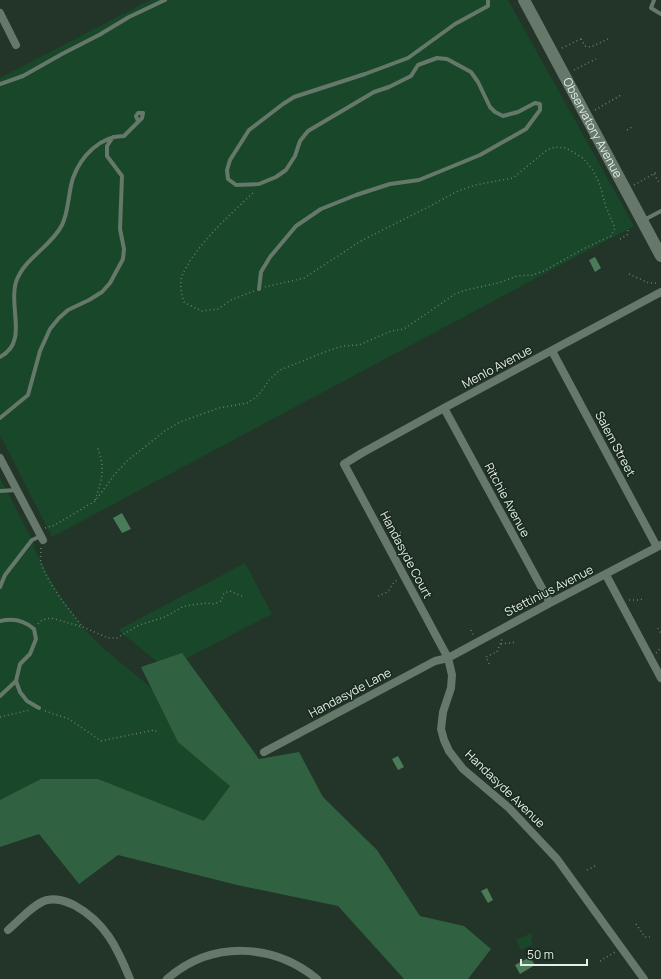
<svg xmlns="http://www.w3.org/2000/svg" width="661" height="979" viewBox="0 0 661 979" font-family="Manrope,sans-serif">
	<style>
		.green { fill: #19472a }
		.forest { fill: #306140 }
		.water { fill: #4a7c59 }
		.lines { fill: none; stroke-linecap: round; stroke-linejoin: round }
		.path { stroke: #6c7b70; stroke-width: 1.5; stroke-dasharray: 1 3; stroke-linecap: butt }
		.lane { stroke: #65786a; stroke-width: 4 }
		.street { stroke: #65786a; stroke-width: 8 }
		.secondary { stroke: #65786a; stroke-width: 12 }
		.labels { text-anchor: middle; stroke-width: 3; stroke-linejoin: round; paint-order: stroke }
		.street-label { font-size: 12px; fill: #e3eee6; stroke: #19291e }
	</style>
	<rect width="100%" height="100%" fill="#233428"/>
	<path class="green" d="M 150,0 L 508,0 L 634,226 L 52,537 L 0,435 L 0,78 Z
		M 0,478 L 35,545 L 33,546 L 57,591 L 83,628 L 104,649 L 198,726 L 290,822 L 185,868 L 0,816 Z
		M 245,563 L 272,614 L 166,669 L 118,630 Z
		M 531,933 L 532,936 L 531,940 L 533,944 L 521,950 L 516,940 Z"/>
	<path class="forest" d="M 182,653 L 259,759 L 299,752 L 323,797 L 377,850 L 420,916 L 464,926 L 491,949 L 468,979 L 404,979 L 338,906 L 237,885 L 118,855 L 79,884 L 39,834 L 0,847 L 0,800 L 41,779 L 98,779 L 204,821 L 230,786 L 178,742 L 141,667 Z"/>
	<path class="water" d="M 595,257 L 601,268 L 595,272 L 589,260 Z
		M 122,513 L 131,529 L 122,533 L 113,518 Z
		M 398,756 L 404,767 L 398,770 L 392,759 Z
		M 487,888 L 493,900 L 488,903 L 481,891 Z
		M 530,957 L 535,965 L 520,974 L 515,965 Z"/>
	<g class="lines">
		<path class="path" d="M 581,39 L 585,46 L 591,47 L 608,39
			M 562,48 L 583,38
			M 574,70 L 596,59
			M 595,110 L 621,95
			M 627,130 L 632,127
			M 654,174 L 660,184
			M 634,185 L 657,172
			M 620,239 L 627,235 L 628,230
			M 629,274 L 649,283 L 659,283
			M 254,291 L 231,300 L 218,309 L 202,311 L 193,307 L 184,302 C 182,295 180,288 181,280 C 182,273 187,267 190,261 C 208,234 232,213 255,191
			M 95,500 C 103,478 105,467 97,446
			M 382,515 L 392,510
			M 45,528 L 55,525 L 95,501 L 115,474 L 127,461 L 166,430 L 180,422 L 219,408 L 247,403 L 255,398 L 261,392 L 269,380 L 280,370 L 330,350 L 343,346 L 359,345 L 391,331 L 404,329 L 455,294 L 466,290 L 498,283 L 517,276 L 532,275 L 544,271 L 581,250 L 611,236 L 615,228 L 606,207 L 599,182 L 592,169 L 583,158 L 566,148 L 555,147 L 547,150 L 513,178 L 475,185 L 456,192 L 434,204 L 361,241 L 304,278 L 265,287
			M 393,536 L 404,531
			M 41,548 C 41,553 40,558 41,563 C 47,583 70,611 83,627
			M 378,596 C 380,595 384,594 387,592 C 392,588 391,583 398,580
			M 629,600 L 640,600 L 644,598
			M 38,624 L 42,620 L 51,618 L 83,627 L 108,638 L 117,638 L 139,625 L 165,617 L 184,606 L 207,603 L 214,604 L 221,601 L 224,593 L 230,591 L 244,597
			M 658,628 L 661,634
			M 471,630 L 474,636
			M 501,644 L 516,642
			M 656,653 L 658,651 L 661,647
			M 489,664 L 486,657 L 497,652 L 502,639
			M 45,711 L 69,719 L 101,741 L 154,730 L 159,733
			M 0,717 L 30,710
			M 587,870 L 597,865
			M 636,924 L 645,937 L 650,937
			M 600,961 L 615,952"/>
		<path class="lane" d="M 654,0 L 651,8 L 661,14
			M 0,84 L 23,76 L 62,54 L 99,35 L 129,17 L 165,0
			M 644,220 L 661,211
			M 259,289 L 261,272 L 270,257 L 296,226 L 321,209 L 356,195 L 390,184 L 419,180 L 480,155 L 526,129 L 540,110 L 540,104 L 535,103 L 518,112 L 503,116 L 495,112 L 490,107 L 478,82 L 471,72 L 447,59 L 437,58 L 418,65 L 411,76 L 389,87 L 374,92 L 308,131 L 300,141 L 295,156 L 286,170 L 276,177 L 259,184 L 236,185 L 228,179 L 227,170 L 230,160 L 249,130 L 283,104 L 294,97 L 365,74 L 408,58 L 455,24 L 488,6 L 488,0
			M 0,357 C 29,342 8,307 16,282 C 24,258 51,247 62,225 C 69,211 68,193 73,178 C 81,156 100,136 124,136 L 142,118 L 143,113 L 138,113 L 136,116 L 138,121
			M 0,418 L 28,395 L 40,351 L 50,329 L 59,318 L 68,310 L 89,300 L 102,292 L 110,283 L 123,259 L 124,249 L 120,229 L 122,176 L 107,156 L 107,146 L 113,137
			M 0,491 L 17,490
			M 0,587 L 5,575 L 32,540 L 41,536
			M 0,621 C 12,618 24,620 34,629 L 36,639 L 30,654 L 20,664 L 16,681 L 20,692 L 27,701 L 39,708
			M 0,696 L 16,681"/>
		<path class="street" d="M 0,13 L 16,45
			M 552,351 L 657,547
			M 444,408 L 550,603
			M 0,458 L 43,540
			M 606,575 L 661,678
			M 264,752 L 435,661 L 448,658 L 550,603 L 661,545
			M 8,930 C 19,921 34,903 47,900 C 57,898 65,901 74,905 C 105,922 117,947 130,979
			M 167,979 C 212,940 273,943 317,979
			M 644,979 L 557,859 L 509,808 L 463,769 L 449,751 L 444,740 L 441,729 L 443,712 L 451,688 L 452,675 L 448,658 L 344,464 L 362,453 L 444,408 L 661,292"/>
		<path class="secondary" id="s1" d="M 524,0 L 661,256"/>
	</g>
	<g class="labels">
		<g class="street-label">
			<text dy="4" stroke="none"><textPath href="#s1" startOffset="145">Observatory Avenue</textPath></text>
			<text transform="translate(497 367) rotate(-28)" y="4">Menlo Avenue</text>
			<text transform="translate(615 444) rotate(62)" y="4">Salem Street</text>
			<text transform="translate(507 500) rotate(62)" y="4">Ritchie Avenue</text>
			<text transform="translate(406 555) rotate(62)" y="4">Handasyde Court</text>
			<text transform="translate(549 591) rotate(-27)" y="4">Stettinius Avenue</text>
			<text transform="translate(350 693) rotate(-28)" y="4">Handasyde Lane</text>
			<text transform="translate(505 789) rotate(44)" y="4">Handasyde Avenue</text>
		</g>
	</g>
	<path d="M521 959v6h66v-6" fill="none" stroke="#e3eee6" stroke-width="2"/>
	<text x="527" y="959" font-size="12" fill="#e3eee6" stroke="#19291e" stroke-width="3" paint-order="stroke">50 m</text>
</svg>
